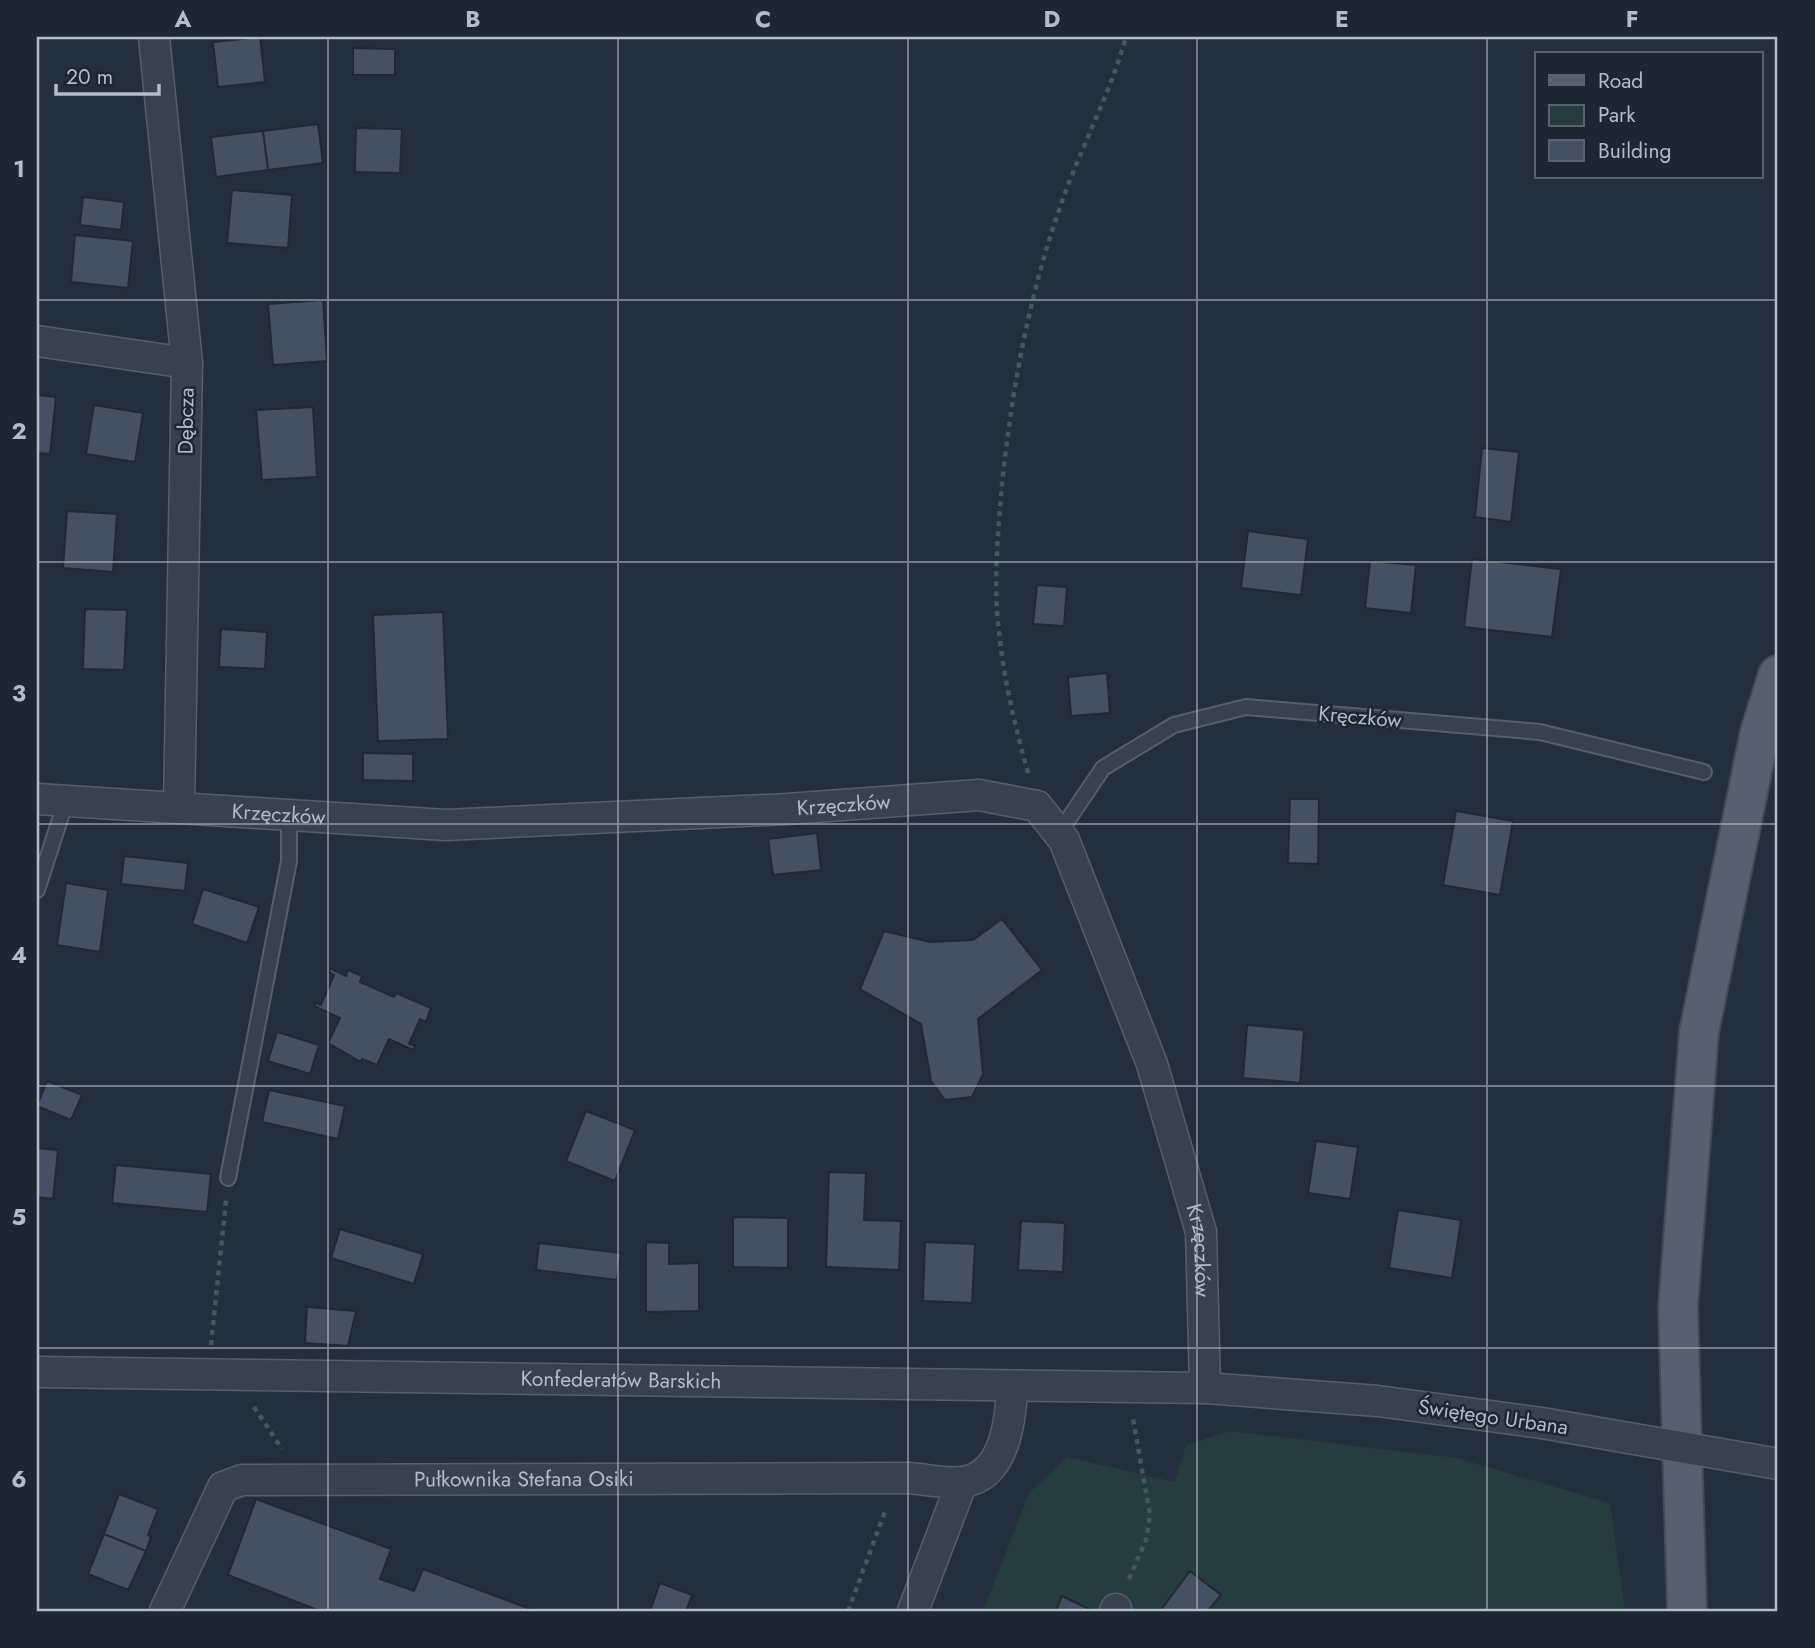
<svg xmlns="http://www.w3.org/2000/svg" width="1815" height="1648" viewBox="0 0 1815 1648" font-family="Jost,sans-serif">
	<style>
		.green { fill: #263c3f }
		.building { fill: #455162; stroke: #1f2835; stroke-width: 2 }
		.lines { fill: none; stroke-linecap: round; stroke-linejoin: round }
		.service-casing { stroke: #565f6c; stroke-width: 18 }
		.minor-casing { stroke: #565f6c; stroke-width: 33 }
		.primary-casing { stroke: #414a57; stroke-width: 42 }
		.path { stroke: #44595c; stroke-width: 4.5; stroke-dasharray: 5 5; stroke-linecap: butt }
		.service { stroke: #38414e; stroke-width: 14 }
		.minor { stroke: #38414e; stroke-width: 30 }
		.primary { stroke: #56606e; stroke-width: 38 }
		.minor-bridge-casing { stroke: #565f6c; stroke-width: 33; stroke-linecap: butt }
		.minor-bridge { stroke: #38414e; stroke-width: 30 }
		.grid { fill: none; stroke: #b4bcc9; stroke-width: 2; stroke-opacity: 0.55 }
		.labels { text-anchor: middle; stroke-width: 5; stroke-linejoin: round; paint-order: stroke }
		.street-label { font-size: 21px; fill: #b4bcc9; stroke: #1d2633 }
		.neatline { fill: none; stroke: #b4bcc9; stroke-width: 2.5 }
		.grid-label { font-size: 23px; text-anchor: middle; font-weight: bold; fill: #b4bcc9 }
	</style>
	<rect width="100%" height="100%" fill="#242f3e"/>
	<path class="green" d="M 1230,1431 L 1457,1458 L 1610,1503 L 1625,1611 L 983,1611 L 1029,1493 L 1067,1457 L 1175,1482 L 1186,1445 Z"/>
	<path class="building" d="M 260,37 L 265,82 L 218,87 L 213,42 Z
		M 353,48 L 395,49 L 395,75 L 353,75 Z
		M 318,124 L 323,163 L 268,170 L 263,131 Z
		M 356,128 L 402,129 L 400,173 L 355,172 Z
		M 263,131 L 268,170 L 216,177 L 211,137 Z
		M 232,190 L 292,195 L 288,248 L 227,243 Z
		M 83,197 L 124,202 L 121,230 L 80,225 Z
		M 75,235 L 133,241 L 128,288 L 71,282 Z
		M 323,300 L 327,361 L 273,365 L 268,304 Z
		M 37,395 L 56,397 L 50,454 L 37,453 Z
		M 94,405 L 143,413 L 135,462 L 86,454 Z
		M 313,407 L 317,477 L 262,480 L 256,410 Z
		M 1482,448 L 1519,452 L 1511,522 L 1475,517 Z
		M 67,511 L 117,514 L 113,572 L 63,568 Z
		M 1248,531 L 1308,539 L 1301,595 L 1241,588 Z
		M 1472,559 L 1561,569 L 1552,637 L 1464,627 Z
		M 1370,561 L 1416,565 L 1411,613 L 1365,608 Z
		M 1037,585 L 1067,587 L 1064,626 L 1033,624 Z
		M 85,609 L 127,610 L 124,670 L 83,669 Z
		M 443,612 L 448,739 L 378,741 L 373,615 Z
		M 221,629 L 267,632 L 265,669 L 219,667 Z
		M 1107,673 L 1110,713 L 1071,716 L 1068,677 Z
		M 363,753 L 413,754 L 413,781 L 363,780 Z
		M 1290,799 L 1319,799 L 1318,864 L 1288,863 Z
		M 1456,811 L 1513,821 L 1500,895 L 1443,885 Z
		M 817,833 L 821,870 L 773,875 L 768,839 Z
		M 124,856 L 188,863 L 185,891 L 121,884 Z
		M 66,883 L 108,890 L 100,952 L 57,945 Z
		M 203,889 L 259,907 L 247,943 L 192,924 Z
		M 1002,919 L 1042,970 L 978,1019 L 983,1074 L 972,1097 L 945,1100 L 931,1081 L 921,1024 L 860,989 L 884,931 L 930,942 L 973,940 Z
		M 330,968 L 346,976 L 348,970 L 362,976 L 360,982 L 394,997 L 396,993 L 431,1008 L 426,1022 L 420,1019 L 409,1044 L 415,1046 L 413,1050 L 389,1039 L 377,1065 L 362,1059 L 361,1062 L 328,1043 L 340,1018 L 314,1006 L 316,1003 L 321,1005 L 334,975 L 329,972 Z
		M 1247,1025 L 1304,1030 L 1300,1083 L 1243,1078 Z
		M 277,1032 L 319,1045 L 310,1074 L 268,1061 Z
		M 47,1081 L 82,1095 L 71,1120 L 37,1106 Z
		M 269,1090 L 345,1106 L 338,1139 L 262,1122 Z
		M 586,1111 L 635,1130 L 615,1181 L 566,1161 Z
		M 1316,1141 L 1358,1147 L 1350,1199 L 1308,1193 Z
		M 37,1148 L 58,1150 L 53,1199 L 37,1197 Z
		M 116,1165 L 211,1174 L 207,1212 L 112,1203 Z
		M 829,1172 L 866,1173 L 864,1220 L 901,1221 L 899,1270 L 826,1267 Z
		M 1398,1210 L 1461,1220 L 1452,1278 L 1389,1268 Z
		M 733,1217 L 788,1218 L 788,1268 L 733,1267 Z
		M 1021,1221 L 1065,1223 L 1063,1272 L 1018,1270 Z
		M 340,1229 L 423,1254 L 414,1284 L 331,1258 Z
		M 646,1242 L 669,1243 L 669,1264 L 699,1263 L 699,1311 L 646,1312 Z
		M 925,1242 L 975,1244 L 972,1303 L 923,1301 Z
		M 539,1243 L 621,1253 L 617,1280 L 536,1270 Z
		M 307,1307 L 356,1311 L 348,1346 L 305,1343 Z
		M 119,1494 L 158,1509 L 148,1535 L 151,1537 L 146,1551 L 104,1534 Z
		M 256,1499 L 391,1549 L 380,1579 L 414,1591 L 423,1569 L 536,1611 L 320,1611 L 228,1575 Z
		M 104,1534 L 146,1551 L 128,1590 L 88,1574 Z
		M 1190,1571 L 1221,1595 L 1208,1611 L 1160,1611 Z
		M 660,1583 L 692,1595 L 686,1611 L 650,1611 Z
		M 1062,1596 L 1091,1610 L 1091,1611 L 1056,1611 Z"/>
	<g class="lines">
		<defs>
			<path id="service" d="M 1059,833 L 1103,768 L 1174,725 L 1246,707 L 1540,732 L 1704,772
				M 37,890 L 66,801
				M 228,1178 L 289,861 L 289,816"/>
			<g id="minor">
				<path d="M 154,37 L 187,363 L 179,807"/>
				<path d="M 37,341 L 187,363"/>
				<path id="s1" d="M 37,799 L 446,825 L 787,809 L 979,795 L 1037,806 L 1064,840 L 1152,1064 L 1201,1232 L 1205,1388"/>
				<path id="s2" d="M 37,1372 L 1205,1388 L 1378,1401 L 1542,1423"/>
				<path id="s3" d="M 165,1611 L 223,1487 L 242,1480 L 908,1478 C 925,1479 946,1484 963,1482 C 1005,1476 1011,1419 1012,1386"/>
				<path d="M 913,1611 L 962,1482"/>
				<path d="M 1115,1611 L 1116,1609"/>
			</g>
			<path id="primary" d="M 1687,1611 L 1678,1307 L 1699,1032 L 1760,732 L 1778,675"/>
		</defs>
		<use href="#service" class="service-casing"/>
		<use href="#minor" class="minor-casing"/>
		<use href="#primary" class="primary-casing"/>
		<path class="path" d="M 1028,773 C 1015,726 1004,680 999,632 C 993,584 998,533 1002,484 C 1012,390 1028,300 1059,210 C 1079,151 1109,97 1126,37
			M 211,1345 L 226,1200
			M 254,1407 L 282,1449
			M 1129,1579 L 1146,1540 L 1150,1515 L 1133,1419
			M 848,1611 L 886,1509"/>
		<use href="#service" class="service"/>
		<use href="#minor" class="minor"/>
		<use href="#primary" class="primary"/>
		<defs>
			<path id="minor-bridge" d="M 1542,1423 L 1778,1464"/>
		</defs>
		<use href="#minor-bridge" class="minor-bridge-casing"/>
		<use href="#minor-bridge" class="minor-bridge"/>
	</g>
	<path class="grid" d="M 328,37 L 328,1611M 618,37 L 618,1611M 908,37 L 908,1611M 1197,37 L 1197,1611M 1487,37 L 1487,1611M 37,300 L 1778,300M 37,562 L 1778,562M 37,824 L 1778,824M 37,1086 L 1778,1086M 37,1348 L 1778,1348"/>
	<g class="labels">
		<g class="street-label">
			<text transform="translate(186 421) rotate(-89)" y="7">Dębcza</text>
			<text transform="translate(1360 717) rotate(5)" y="7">Kręczków</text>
			<text dy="7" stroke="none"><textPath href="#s1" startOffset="808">Krzęczków</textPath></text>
			<text dy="7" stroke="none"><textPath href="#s1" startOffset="242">Krzęczków</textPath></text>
			<text dy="7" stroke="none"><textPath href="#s1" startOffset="1480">Krzęczków</textPath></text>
			<text dy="7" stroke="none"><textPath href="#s2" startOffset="584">Konfederatów Barskich</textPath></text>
			<text transform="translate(1493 1417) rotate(8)" y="7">Świętego Urbana</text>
			<text dy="7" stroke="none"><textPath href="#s3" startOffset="439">Pułkownika Stefana Osiki</textPath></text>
		</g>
	</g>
	<rect width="1815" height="1648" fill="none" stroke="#1d2633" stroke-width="77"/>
	<rect x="1535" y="52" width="228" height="126" fill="#1d2633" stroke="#59626f" stroke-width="2"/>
	<rect x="1549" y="75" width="35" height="10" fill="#56606e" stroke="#59626f" stroke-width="2"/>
	<text x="1598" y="88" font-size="21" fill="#b4bcc9">Road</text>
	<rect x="1549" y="105" width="35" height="21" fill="#263c3f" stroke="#59626f" stroke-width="2"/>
	<text x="1598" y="122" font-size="21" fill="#b4bcc9">Park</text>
	<rect x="1549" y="140" width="35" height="21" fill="#455162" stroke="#59626f" stroke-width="2"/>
	<text x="1598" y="158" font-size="21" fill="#b4bcc9">Building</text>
	<path d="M56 84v10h103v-10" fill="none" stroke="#b4bcc9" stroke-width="3.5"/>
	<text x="66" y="84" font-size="21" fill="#b4bcc9" stroke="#1d2633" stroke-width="5" paint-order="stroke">20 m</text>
	<rect x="38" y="38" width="1738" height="1572" class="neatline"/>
	<g class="grid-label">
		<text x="183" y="27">A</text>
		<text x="473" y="27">B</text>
		<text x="763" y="27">C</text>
		<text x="1052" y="27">D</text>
		<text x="1342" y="27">E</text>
		<text x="1632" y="27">F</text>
		<text x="19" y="177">1</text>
		<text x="19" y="439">2</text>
		<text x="19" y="701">3</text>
		<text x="19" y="963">4</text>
		<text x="19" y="1225">5</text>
		<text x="19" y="1487">6</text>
	</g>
</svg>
